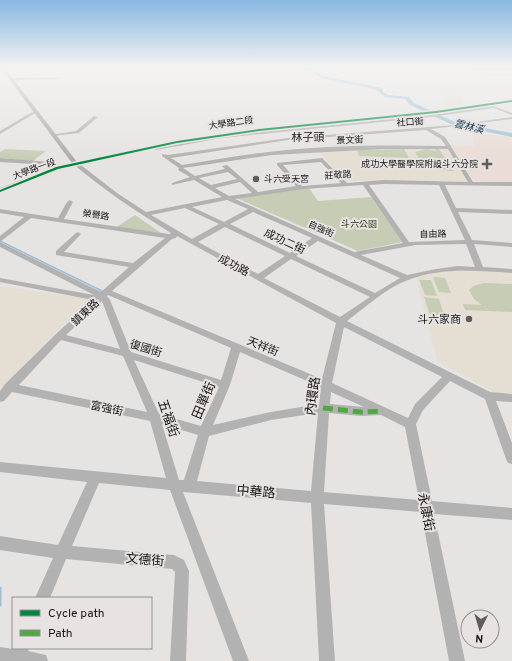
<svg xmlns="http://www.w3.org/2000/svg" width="512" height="661" viewBox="0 0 512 661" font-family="Overpass,'Noto Sans TC',sans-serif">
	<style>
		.built { fill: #dcd4d1 }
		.education { fill: #e5ded2 }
		.medical { fill: #eadcd6 }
		.green { fill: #c7cdb4 }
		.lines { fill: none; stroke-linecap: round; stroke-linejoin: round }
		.stream-far2 { stroke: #9bbfd9; stroke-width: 1.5 }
		.stream-far1 { stroke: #9bbfd9; stroke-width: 2 }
		.stream { stroke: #9bbfd9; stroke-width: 3 }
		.river { fill: #9bbfd9; fill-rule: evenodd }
		.minor { fill: #b3b2b2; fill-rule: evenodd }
		.major { fill: #adacab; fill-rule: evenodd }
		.quiet { stroke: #51a842; stroke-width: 5; stroke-dasharray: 10 5; stroke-linecap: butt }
		.cycleway-casing { stroke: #e7e3e2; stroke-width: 3 }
		.cycleway { fill: #00873e; fill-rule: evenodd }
		.poi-dot { fill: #5f5d5c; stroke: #e7e3e2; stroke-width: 1.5 }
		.labels { text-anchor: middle; stroke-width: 4; stroke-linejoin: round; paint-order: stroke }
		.far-street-label { font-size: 9px; fill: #161414; stroke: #e7e3e2 }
		.far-poi-label { font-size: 9px; fill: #161414; stroke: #e7e3e2; text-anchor: end }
		.far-park-label { font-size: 9px; fill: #283206; stroke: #e7e3e2 }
		.far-water-label { font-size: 10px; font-style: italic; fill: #0e3853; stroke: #e7e3e2 }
		.far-quarter-label { font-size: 11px; fill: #161414; stroke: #e7e3e2 }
		.street-label { font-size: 11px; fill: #161414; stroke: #e7e3e2 }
		.poi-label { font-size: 11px; fill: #161414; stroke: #e7e3e2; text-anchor: end }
		.near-street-label { font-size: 13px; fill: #161414; stroke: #e7e3e2 }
	</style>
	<rect width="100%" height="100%" fill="#e6e4e3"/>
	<path class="built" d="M 471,68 L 512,71 L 512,76 L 478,75 Z"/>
	<path class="education" d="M 443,95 L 462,96 L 464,104 L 446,107 Z
		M 393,148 L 447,149 L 470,182 L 345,181 L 317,150 Z
		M 468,271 L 512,273 L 512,394 L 495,393 L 437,361 L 416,277 L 438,272 Z
		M 0,286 L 90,299 L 0,389 Z"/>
	<path class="medical" d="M 472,131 L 479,132 L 483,135 L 512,137 L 512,183 L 479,183 L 473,180 L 450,145 L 474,146 Z"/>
	<path class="green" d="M 5,149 L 46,151 L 33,161 L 0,158 L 0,152 Z
		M 404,149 L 409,158 L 359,156 L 357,150 Z
		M 426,149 L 436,151 L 435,149 L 439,149 L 454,171 L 447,171 L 445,169 L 436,170 L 423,166 L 415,152 Z
		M 309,188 L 318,201 L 371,197 L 403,242 L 358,251 L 234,197 Z
		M 135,215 L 161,233 L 115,228 Z
		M 433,277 L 445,278 L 451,293 L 439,292 Z
		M 419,280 L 431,280 L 437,296 L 425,295 Z
		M 484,283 L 512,284 L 512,312 L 465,310 L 463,304 L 482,305 L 474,299 L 469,290 L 473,286 Z
		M 424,297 L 439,299 L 446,322 L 432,321 Z"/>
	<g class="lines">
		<path class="stream-far2" d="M 0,241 L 100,290"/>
		<path class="stream-far1" d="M 98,289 L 103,292"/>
		<path class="stream" d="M 0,588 L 0,605"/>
		<path class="river" d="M 292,67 L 310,69 L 323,76 L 378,87 L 383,89 L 383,92 L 388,95 L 409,97 L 414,103 L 457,123 L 512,133 L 512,137 L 453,125 L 410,105 L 405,99 L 385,97 L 375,89 L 321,78 L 309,71 Z"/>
		<path class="minor" d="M 461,67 L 512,69 L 512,71 L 462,68 Z
			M 11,78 L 59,78 L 61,79 L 10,80 Z
			M 488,104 L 512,113 L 512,115 L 494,108 L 431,117 L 222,138 L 156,150 L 154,149 L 222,136 L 431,115 L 489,106 Z
			M 34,111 L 37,112 L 0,134 L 0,131 Z
			M 94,116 L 98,117 L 79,133 L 53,136 L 51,135 L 76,131 Z
			M 512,117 L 512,119 L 431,129 L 445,137 L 473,182 L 512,182 L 512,186 L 445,185 L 456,208 L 512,210 L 512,214 L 458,212 L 472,240 L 512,243 L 512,247 L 474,244 L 483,267 L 512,269 L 512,273 C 477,271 442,267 408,280 C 386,288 366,307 347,321 L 490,392 L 512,394 L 512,402 L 496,401 L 512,443 L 512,464 L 508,463 L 506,459 L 485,399 L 450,381 L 423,410 L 416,424 L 432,501 L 512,508 L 512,520 L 434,514 L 465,661 L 449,661 L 421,512 L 324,504 L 335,661 L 319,661 L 311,503 L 183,492 L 249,661 L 233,661 L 170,490 L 99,483 L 72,546 L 174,555 L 184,560 L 189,571 L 186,661 L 170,661 L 175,572 L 172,569 L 66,559 L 50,598 L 35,598 L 53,558 L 0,550 L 0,536 L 58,545 L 87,482 L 0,472 L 0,462 L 166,478 L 150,421 L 12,392 L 4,401 L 0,402 L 0,391 L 5,384 L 56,334 L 93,300 L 0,282 L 0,278 L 94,295 L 0,247 L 0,236 L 24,217 L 0,213 L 0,209 L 58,218 L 67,202 L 70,200 L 73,202 L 64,219 L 169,234 L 171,233 C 137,212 104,190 73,164 L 73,162 L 77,162 L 117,193 L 146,212 L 222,197 L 194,180 L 172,185 L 172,183 L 190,177 L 178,170 L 179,168 L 162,156 L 162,154 L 168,155 L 288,138 L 455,125 ZM 426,130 L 441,139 L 446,146 C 384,145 322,145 260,153 C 234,156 208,161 182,165 L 171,158 L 288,140 ZM 383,149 L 448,149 L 468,182 L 384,180 L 347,183 L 322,158 L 277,163 L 277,165 L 296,186 L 258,192 L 227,165 L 222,166 L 225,169 L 195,176 L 183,168 L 272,155 ZM 321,162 L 341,183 L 302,186 L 283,165 ZM 228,172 L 237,179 L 211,185 L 199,178 ZM 240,182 L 252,193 L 229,196 L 215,188 ZM 384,184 L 439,185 L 465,240 L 409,242 L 369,185 ZM 363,185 L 403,243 L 354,252 L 235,199 L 304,189 ZM 227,200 L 248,209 L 224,222 L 192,207 ZM 185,208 L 219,224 L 192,239 L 151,215 ZM 253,212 L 312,238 L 290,253 L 230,224 ZM 31,218 L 165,238 L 133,263 L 64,252 L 81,234 L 78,232 L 76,233 L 56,251 L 56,255 L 129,267 L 101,292 L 0,242 ZM 225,227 L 285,256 L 258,274 L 198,242 ZM 177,236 L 336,323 L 322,379 L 112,291 L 172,239 L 176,238 ZM 318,241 L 400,278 L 375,293 L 296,256 ZM 466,244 L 475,267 L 458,266 L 436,269 L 407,275 L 361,255 L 416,245 ZM 291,259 L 370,297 L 340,317 L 264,278 ZM 108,295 L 231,348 L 221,380 L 131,352 L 110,300 L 107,296 ZM 102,301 L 120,349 L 66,335 ZM 344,327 L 442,377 L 415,404 L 408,418 L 332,383 ZM 61,340 L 123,356 L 147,412 L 19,385 ZM 240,352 L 321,387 L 319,404 L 271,412 L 213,425 L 230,385 ZM 134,360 L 219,387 L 201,426 L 159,414 ZM 331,392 L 364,407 L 330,404 ZM 318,413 L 311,491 L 197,481 L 209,436 L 271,420 ZM 329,413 L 361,416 L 381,415 L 405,427 L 419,500 L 324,492 ZM 162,424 L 198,435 L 184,480 L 179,480 Z
			M 0,158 L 50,162 L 60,168 L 57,170 L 49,165 L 0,162 Z
			M 0,647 L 13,649 L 29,648 L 28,651 L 46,655 L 48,661 L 0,661 Z"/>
		<path class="major" d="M 4,67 L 77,162 L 177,140 L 259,128 L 436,110 L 512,100 L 512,102 L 436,114 L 259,132 L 177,144 L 59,170 L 0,193 L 0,188 L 55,167 L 72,163 L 0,67 Z"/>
		<path class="quiet" d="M 323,408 L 361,412 L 383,411"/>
		<defs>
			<path id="cycleway" d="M 512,100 L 512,102 L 436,113 L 259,131 L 177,143 L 58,169 L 0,192 L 0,190 L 56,167 L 177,141 L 259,129 L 436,111 Z"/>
		</defs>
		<use href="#cycleway" class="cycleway-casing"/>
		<use href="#cycleway" class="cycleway"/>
	</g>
	<linearGradient id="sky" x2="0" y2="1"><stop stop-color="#89b8e2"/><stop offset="0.42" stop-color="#f4f3f2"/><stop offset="1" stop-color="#f4f3f2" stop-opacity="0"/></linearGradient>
	<rect width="512" height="160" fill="url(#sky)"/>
	<g class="poi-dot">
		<path d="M485 158h4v4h4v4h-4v4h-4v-4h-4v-4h4z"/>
		<circle cx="256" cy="179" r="4"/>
		<circle cx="469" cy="319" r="4"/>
	</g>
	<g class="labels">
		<g class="far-street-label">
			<text transform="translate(410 122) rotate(-4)" y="3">社口街</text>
			<text transform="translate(231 123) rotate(-8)" y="3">大學路二段</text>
			<text transform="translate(350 140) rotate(-2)" y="3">景文街</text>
			<text transform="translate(34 169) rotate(-20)" y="3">大學路一段</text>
			<text transform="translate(338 175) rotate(-4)" y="3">莊敬路</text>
			<text transform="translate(96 215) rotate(8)" y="3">榮譽路</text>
			<text transform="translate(321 229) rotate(24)" y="3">自強街</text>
			<text transform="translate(433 234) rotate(-1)" y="3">自由路</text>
		</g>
		<g class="far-poi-label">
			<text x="478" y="167">成功大學醫學院附設斗六分院</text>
			<text x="264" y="182" text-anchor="start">斗六受天宮</text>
		</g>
		<g class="far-park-label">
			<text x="359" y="227">斗六公園</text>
		</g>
		<g class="far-water-label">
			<text transform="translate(469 126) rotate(13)" y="4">雲林溪</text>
		</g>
		<g class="far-quarter-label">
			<text x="308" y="141">林子頭</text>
		</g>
		<g class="street-label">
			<text transform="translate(285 241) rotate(25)" y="4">成功二街</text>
			<text transform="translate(234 265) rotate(28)" y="4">成功路</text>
			<text transform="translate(85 312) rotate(-43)" y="4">鎮東路</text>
			<text transform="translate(263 346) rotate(22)" y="4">天祥街</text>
			<text transform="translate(146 348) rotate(17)" y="4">復國街</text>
			<text transform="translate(107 408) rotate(12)" y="4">富強街</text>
		</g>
		<g class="poi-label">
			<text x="461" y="323">斗六家商</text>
		</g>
		<g class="near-street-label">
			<text transform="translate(312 396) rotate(-82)" y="5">內環路</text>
			<text transform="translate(203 400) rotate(-67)" y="5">田單街</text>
			<text transform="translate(169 418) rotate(71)" y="5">五福街</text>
			<text transform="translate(256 491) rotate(5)" y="5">中華路</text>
			<text transform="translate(427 512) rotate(79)" y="5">永康街</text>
			<text transform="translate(145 559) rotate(5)" y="5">文德街</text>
		</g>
	</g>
	<rect x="12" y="597" width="140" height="52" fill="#e7e3e2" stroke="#939090"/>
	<rect x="20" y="610" width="20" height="6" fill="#00873e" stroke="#939090"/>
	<text x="48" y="617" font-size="12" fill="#161414">Cycle path</text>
	<rect x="20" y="630" width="20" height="6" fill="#51a842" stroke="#939090"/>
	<text x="48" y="637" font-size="12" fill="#161414">Path</text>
	<g transform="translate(480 629) rotate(185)"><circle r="19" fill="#e7e3e2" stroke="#939090"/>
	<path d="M0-3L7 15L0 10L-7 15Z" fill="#5f5d5c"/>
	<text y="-6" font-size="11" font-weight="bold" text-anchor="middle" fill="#161414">N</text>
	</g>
</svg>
